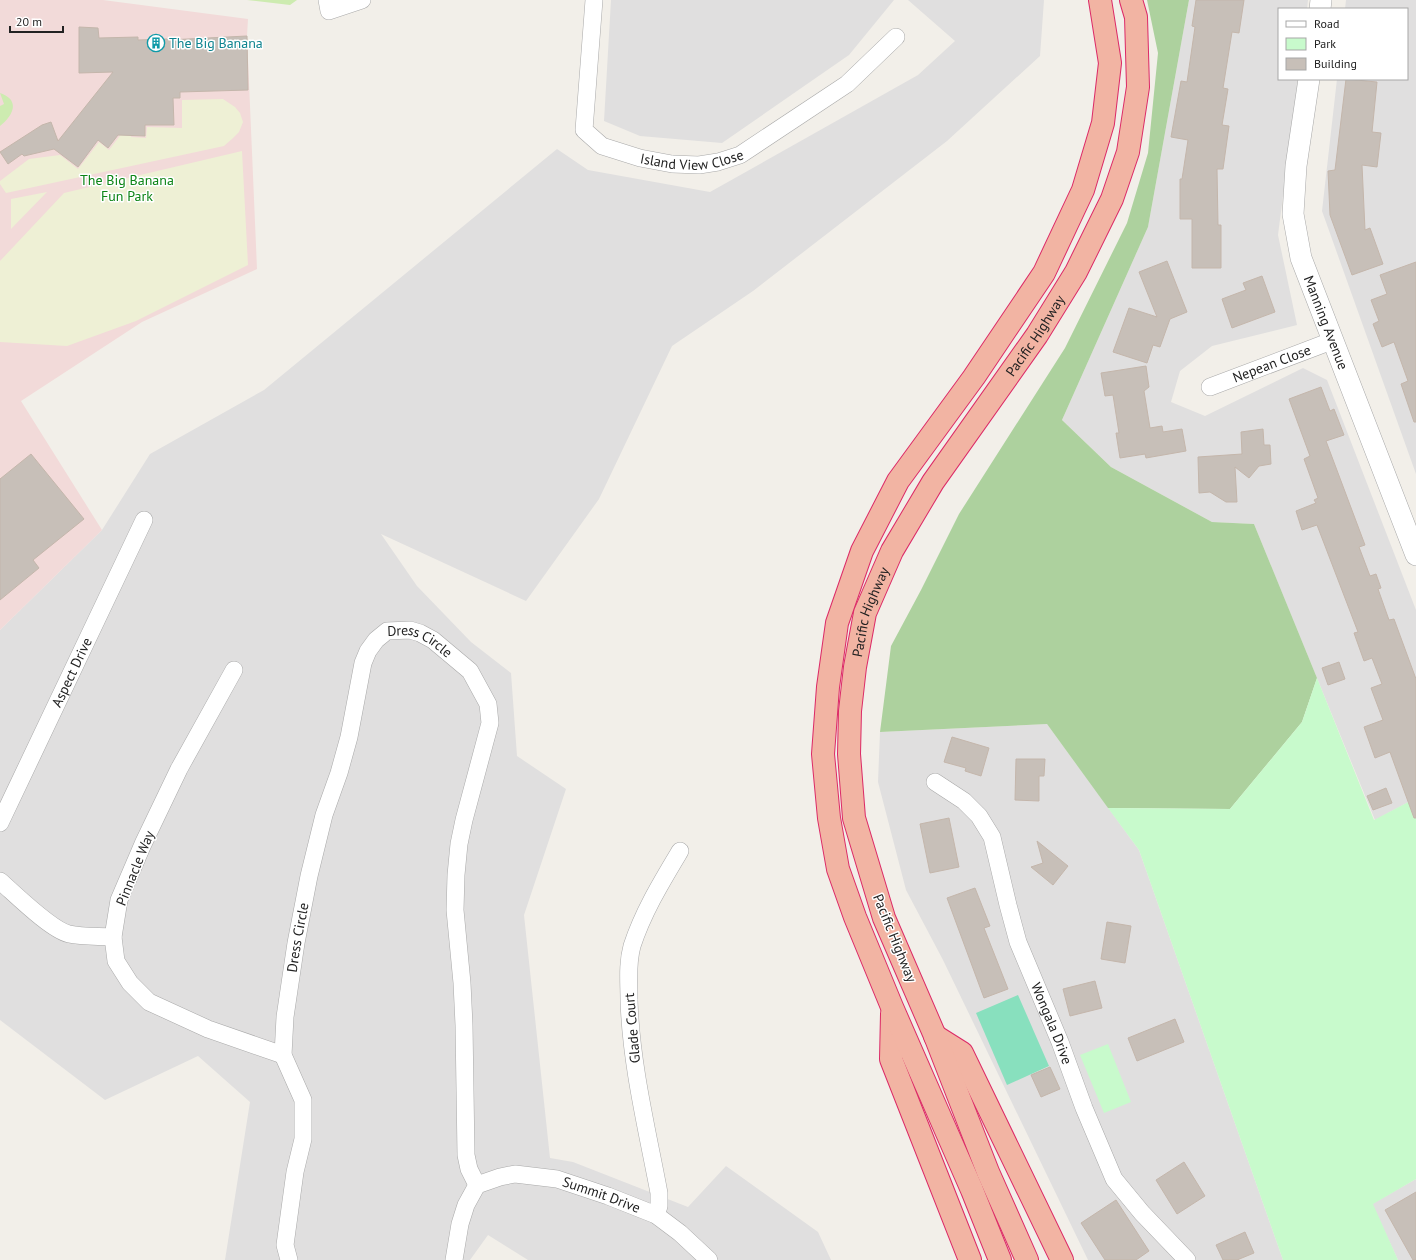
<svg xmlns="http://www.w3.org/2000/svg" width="1416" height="1260" viewBox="0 0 1416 1260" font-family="'PT Sans',sans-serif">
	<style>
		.residential { fill: #e0dfdf }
		.commercial { fill: #f2dad9 }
		.farmland { fill: #eef0d5 }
		.grass { fill: #cdebb0 }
		.forest { fill: #add19e }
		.park { fill: #c8facc }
		.pitch { fill: #88e0be }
		.building { fill: #c7bfb8; stroke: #c4b6ab }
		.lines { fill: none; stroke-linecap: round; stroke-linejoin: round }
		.minor-casing { stroke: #a9a9a9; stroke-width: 18 }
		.tertiary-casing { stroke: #a9a9a9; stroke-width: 22 }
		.trunk-casing { stroke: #dc2a67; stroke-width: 24 }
		.minor { stroke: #fff; stroke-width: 17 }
		.tertiary { stroke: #fff; stroke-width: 21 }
		.trunk { stroke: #f2b4a3; stroke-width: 22 }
		.labels { text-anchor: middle; stroke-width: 3; stroke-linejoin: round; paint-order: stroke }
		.culture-label { font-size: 14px; fill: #0d838f; stroke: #fff; text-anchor: start }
		.street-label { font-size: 14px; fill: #222; stroke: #fff }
		.park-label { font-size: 14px; fill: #0c8416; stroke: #fff }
	</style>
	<rect width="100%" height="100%" fill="#f2efe9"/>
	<path class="residential" d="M 611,0 L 894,0 L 849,55 L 722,143 L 640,136 L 604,121 Z
		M 908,0 L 1044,0 L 1040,56 L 947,141 L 753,291 L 672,346 L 599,499 L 526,601 L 381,534 L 417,586 L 471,642 L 511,673 L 517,756 L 566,789 L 524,915 L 550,1158 L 573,1162 L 688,1207 L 726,1166 L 818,1232 L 831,1260 L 528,1260 L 488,1235 L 470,1260 L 225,1260 L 250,1102 L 198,1056 L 105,1100 L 0,1020 L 0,630 L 102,530 L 150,454 L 264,390 L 557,149 L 588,170 L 710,192 L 918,75 L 955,41 Z
		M 1189,0 L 1308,0 L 1307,9 L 1279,9 L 1279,79 L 1298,79 L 1278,235 L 1297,325 L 1212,346 L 1180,371 L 1171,402 L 1205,416 L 1303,368 L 1327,380 L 1416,610 L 1416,798 L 1375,820 L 1254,524 L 1212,522 L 1111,467 L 1062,420 L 1148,227 Z
		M 1346,0 L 1416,0 L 1416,474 L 1322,211 L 1337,79 L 1407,79 L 1407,9 L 1345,9 Z
		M 1047,724 L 1139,850 L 1283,1260 L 1088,1260 L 943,960 L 906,890 L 878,782 L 880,732 Z
		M 1416,1179 L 1416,1260 L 1398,1260 L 1372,1204 Z"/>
	<path class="commercial" d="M 0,0 L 103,0 L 248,19 L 247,36 L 257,269 L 142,322 L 21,401 L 102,530 L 0,630 Z"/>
	<path class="farmland" d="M 223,99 L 235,107 L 240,113 L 243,122 L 239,132 L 232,139 L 224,146 L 6,193 L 0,184 L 0,181 L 29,159 L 60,155 L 78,169 L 99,142 L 109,150 L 126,128 L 131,128 L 131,137 L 146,138 L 147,127 L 182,128 L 182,100 Z
		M 242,151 L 248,265 L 136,321 L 67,346 L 0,342 L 0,261 L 64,193 Z
		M 47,192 L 11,229 L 11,199 Z"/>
	<path class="grass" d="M 247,0 L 297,0 L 290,5 Z
		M 0,93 C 21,100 13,116 0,126 L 0,106 L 4,104 Z"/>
	<path class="forest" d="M 1147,0 L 1189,0 L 1148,227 L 1062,420 L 1111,467 L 1212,522 L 1254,524 L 1317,678 L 1302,722 L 1230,809 L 1108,808 L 1047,724 L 880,732 L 891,646 L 921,590 L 959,514 L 1065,348 L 1127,223 L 1148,153 L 1158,53 Z"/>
	<path class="park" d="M 1317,678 L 1374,820 L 1416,798 L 1416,1179 L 1373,1204 L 1398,1260 L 1283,1260 L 1139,850 L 1108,808 L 1230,809 L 1302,722 Z
		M 1108,1044 L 1131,1102 L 1104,1113 L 1080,1055 Z"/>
	<path class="pitch" d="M 1018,995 L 1049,1066 L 1007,1085 L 976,1013 Z"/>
	<path class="building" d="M 1196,0 L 1244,0 L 1239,33 L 1232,32 L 1223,88 L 1228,89 L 1222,125 L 1229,126 L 1223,169 L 1217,169 L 1218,225 L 1221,225 L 1221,268 L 1192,268 L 1192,219 L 1180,219 L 1180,179 L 1182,179 L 1188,140 L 1171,137 L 1181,81 L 1187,82 L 1195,27 L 1192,26 Z
		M 79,27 L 98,28 L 99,38 L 138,37 L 138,40 L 167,39 L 168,40 L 247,36 L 248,90 L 180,92 L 180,98 L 173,98 L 174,125 L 145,125 L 145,136 L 118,135 L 108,148 L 98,140 L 78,167 L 54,149 L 24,156 L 22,154 L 8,164 L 0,152 L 42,125 L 51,122 L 58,141 L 113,72 L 79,73 Z
		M 1346,79 L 1377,82 L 1372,132 L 1381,133 L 1377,167 L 1362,165 L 1365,230 L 1370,228 L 1383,264 L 1352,275 L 1330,215 L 1328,171 L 1335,170 Z
		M 1167,261 L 1187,312 L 1170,319 L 1160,347 L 1153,345 L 1147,363 L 1113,352 L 1129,308 L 1157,317 L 1139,272 Z
		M 1416,262 L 1416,422 L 1414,422 L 1401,384 L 1408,381 L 1394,342 L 1382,347 L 1373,324 L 1379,321 L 1371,300 L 1387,294 L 1380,275 Z
		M 1262,276 L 1275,312 L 1232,328 L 1222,299 L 1246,290 L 1243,283 Z
		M 1146,366 L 1149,387 L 1144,391 L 1150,428 L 1162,426 L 1163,432 L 1182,429 L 1186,451 L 1146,458 L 1145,454 L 1120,458 L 1116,433 L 1119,433 L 1113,395 L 1105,396 L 1101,373 Z
		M 1321,387 L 1330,411 L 1334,409 L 1344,435 L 1326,441 L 1365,545 L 1359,547 L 1370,576 L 1376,574 L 1381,588 L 1378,589 L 1389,620 L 1394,619 L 1416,679 L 1416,818 L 1414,818 L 1390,752 L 1375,758 L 1364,727 L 1383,720 L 1371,688 L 1382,684 L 1372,658 L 1364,661 L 1354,633 L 1358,632 L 1317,525 L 1302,530 L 1296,511 L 1316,503 L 1314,500 L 1318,498 L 1304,459 L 1310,456 L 1289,399 Z
		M 1263,429 L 1264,445 L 1270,445 L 1271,464 L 1259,466 L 1249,478 L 1235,467 L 1237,502 L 1226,502 L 1210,492 L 1199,493 L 1198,457 L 1242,454 L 1241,432 Z
		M 31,454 L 84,519 L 33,560 L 39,568 L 0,600 L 0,479 Z
		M 1339,662 L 1345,679 L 1328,685 L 1322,668 Z
		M 952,737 L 989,748 L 981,776 L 965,771 L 966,768 L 944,762 Z
		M 1016,759 L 1045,759 L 1044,776 L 1039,776 L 1039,801 L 1015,800 Z
		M 1386,788 L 1392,803 L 1373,810 L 1367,796 Z
		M 949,818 L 959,867 L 930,873 L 920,824 Z
		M 1037,841 L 1068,866 L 1053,885 L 1031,867 L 1043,863 Z
		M 975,888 L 990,926 L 984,928 L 1008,989 L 984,998 L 947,898 Z
		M 1107,922 L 1131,926 L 1125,963 L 1101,959 Z
		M 1095,981 L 1102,1008 L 1070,1016 L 1063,989 Z
		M 1175,1019 L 1184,1042 L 1137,1061 L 1128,1038 Z
		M 1050,1067 L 1060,1089 L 1041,1097 L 1031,1075 Z
		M 1184,1162 L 1205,1196 L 1177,1214 L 1156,1180 Z
		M 1416,1192 L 1416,1260 L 1413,1260 L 1385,1210 Z
		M 1116,1200 L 1149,1251 L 1136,1260 L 1105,1260 L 1081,1223 Z
		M 1245,1232 L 1254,1253 L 1237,1260 L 1223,1260 L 1216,1245 Z"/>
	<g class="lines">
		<defs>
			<g id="minor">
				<path d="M 327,0 L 329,11 L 362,0"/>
				<path id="s1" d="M 594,0 L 584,130 L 602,146 L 640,158 L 672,164 L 699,165 L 718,162 L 740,155 L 847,84 L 896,37"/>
				<path id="s2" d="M 1210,387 L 1334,340"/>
				<path d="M 234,670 L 179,769 L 143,844 L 119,900 L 113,937 L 116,961 L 130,983 L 149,1002 L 208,1029 L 283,1055"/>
				<path id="s3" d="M 935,782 L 964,801 L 979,816 L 992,837 L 1008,905 L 1018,942 L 1060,1042 L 1084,1108 L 1114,1179 L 1142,1213 L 1187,1260"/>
				<path id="s4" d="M 0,823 L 144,520"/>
				<path d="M 0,881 C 15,894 51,930 69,934 C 83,937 98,936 113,937"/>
				<path id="s5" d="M 477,1185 L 500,1177 L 515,1174 L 557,1179 L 608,1196 L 656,1215 L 680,1233 L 709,1260"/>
				<path d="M 656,1215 L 659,1206 L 659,1193 C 647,1129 631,1065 629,1000 C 629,982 627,964 632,946 C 643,912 662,881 680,851"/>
				<path id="s6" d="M 289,1260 L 285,1245 L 295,1172 L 303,1139 L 303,1100 L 283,1055 L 285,1017 L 296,943 L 309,876 L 324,815 L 339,773 L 349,737 L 363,663 L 368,651 L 376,640 L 387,631 L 410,630 L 420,633 L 433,640 L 470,671 L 488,704 L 490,723 L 464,820 L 459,844 L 456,875 L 455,910 L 462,983 L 464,1025 L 466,1155 L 469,1169 L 477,1185"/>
				<path d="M 454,1260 L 460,1224 L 466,1205 L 477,1185"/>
			</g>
			<g id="tertiary">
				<path d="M 1320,9 L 1321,0"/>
				<path id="s7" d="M 1309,79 L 1296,166 L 1293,214 L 1301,258 L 1416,555"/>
			</g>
			<g id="trunk">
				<path d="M 892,1014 L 891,1059 L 970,1260"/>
				<path d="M 935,1036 L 962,1053 L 1062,1260"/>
				<path d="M 1000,1260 L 972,1190 L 892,1007 L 855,917 L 838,869 L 829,818 L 823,754 L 828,687 L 837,623 L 862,551 L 898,481 L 974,377 L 1044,273 L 1083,190 L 1103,123 L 1110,63 L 1100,0"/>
				<path id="s8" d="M 1027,1260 L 988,1172 L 935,1036 L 884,918 L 854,818 L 849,754 L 850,711 L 855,667 L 865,613 L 892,551 L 933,482 L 1037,335 L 1076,272 L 1112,199 L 1128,152 L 1138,87 L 1136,17 L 1131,0"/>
			</g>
		</defs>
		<use href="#minor" class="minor-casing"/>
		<use href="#tertiary" class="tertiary-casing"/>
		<use href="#trunk" class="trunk-casing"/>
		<use href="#minor" class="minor"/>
		<use href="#tertiary" class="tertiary"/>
		<use href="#trunk" class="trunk"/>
	</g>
	<defs>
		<symbol id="building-ring" viewBox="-11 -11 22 22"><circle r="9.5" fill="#fff" stroke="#0f9aa8" stroke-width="1.5"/><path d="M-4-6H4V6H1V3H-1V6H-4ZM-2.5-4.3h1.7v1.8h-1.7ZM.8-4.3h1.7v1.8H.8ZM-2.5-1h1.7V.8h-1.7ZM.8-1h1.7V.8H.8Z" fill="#0f9aa8"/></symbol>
	</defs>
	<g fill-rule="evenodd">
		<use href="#building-ring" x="146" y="33" width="20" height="20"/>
	</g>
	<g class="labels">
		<g class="culture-label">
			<text x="169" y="48">The Big Banana</text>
		</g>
		<g class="street-label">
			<text dy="5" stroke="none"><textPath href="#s1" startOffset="247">Island View Close</textPath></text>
			<text dy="5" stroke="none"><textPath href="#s7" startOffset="250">Manning Avenue</textPath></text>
			<text dy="5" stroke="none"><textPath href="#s8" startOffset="1008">Pacific Highway</textPath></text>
			<text dy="5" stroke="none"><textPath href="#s2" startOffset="66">Nepean Close</textPath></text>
			<text dy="5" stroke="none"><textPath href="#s8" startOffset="684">Pacific Highway</textPath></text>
			<text dy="5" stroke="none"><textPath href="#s6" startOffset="689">Dress Circle</textPath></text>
			<text dy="5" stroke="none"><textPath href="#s4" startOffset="167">Aspect Drive</textPath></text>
			<text transform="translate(135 868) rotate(-68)" y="5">Pinnacle Way</text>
			<text dy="5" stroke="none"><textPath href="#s6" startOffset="330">Dress Circle</textPath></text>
			<text transform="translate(895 938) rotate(68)" y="5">Pacific Highway</text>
			<text dy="5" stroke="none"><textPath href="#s3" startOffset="277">Wongala Drive</textPath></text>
			<text transform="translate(632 1028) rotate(-95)" y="5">Glade Court</text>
			<text dy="5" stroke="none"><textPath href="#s5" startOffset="129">Summit Drive</textPath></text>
		</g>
		<g class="park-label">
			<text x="127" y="185">The Big Banana<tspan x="127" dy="16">Fun Park</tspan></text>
		</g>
	</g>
	<rect x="1278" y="8" width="130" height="72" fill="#ffffff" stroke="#a7a7a7"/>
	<rect x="1286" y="21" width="20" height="6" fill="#ffffff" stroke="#a7a7a7"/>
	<text x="1314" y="28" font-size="12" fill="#222222">Road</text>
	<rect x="1286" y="38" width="20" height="12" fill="#c8facc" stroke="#a7a7a7"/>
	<text x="1314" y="48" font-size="12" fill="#222222">Park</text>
	<rect x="1286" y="58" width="20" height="12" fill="#c7bfb8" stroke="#a7a7a7"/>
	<text x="1314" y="68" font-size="12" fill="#222222">Building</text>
	<path d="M10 26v6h53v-6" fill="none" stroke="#222222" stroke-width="2"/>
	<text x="16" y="26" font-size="12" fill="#222222" stroke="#ffffff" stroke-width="3" paint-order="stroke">20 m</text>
</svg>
